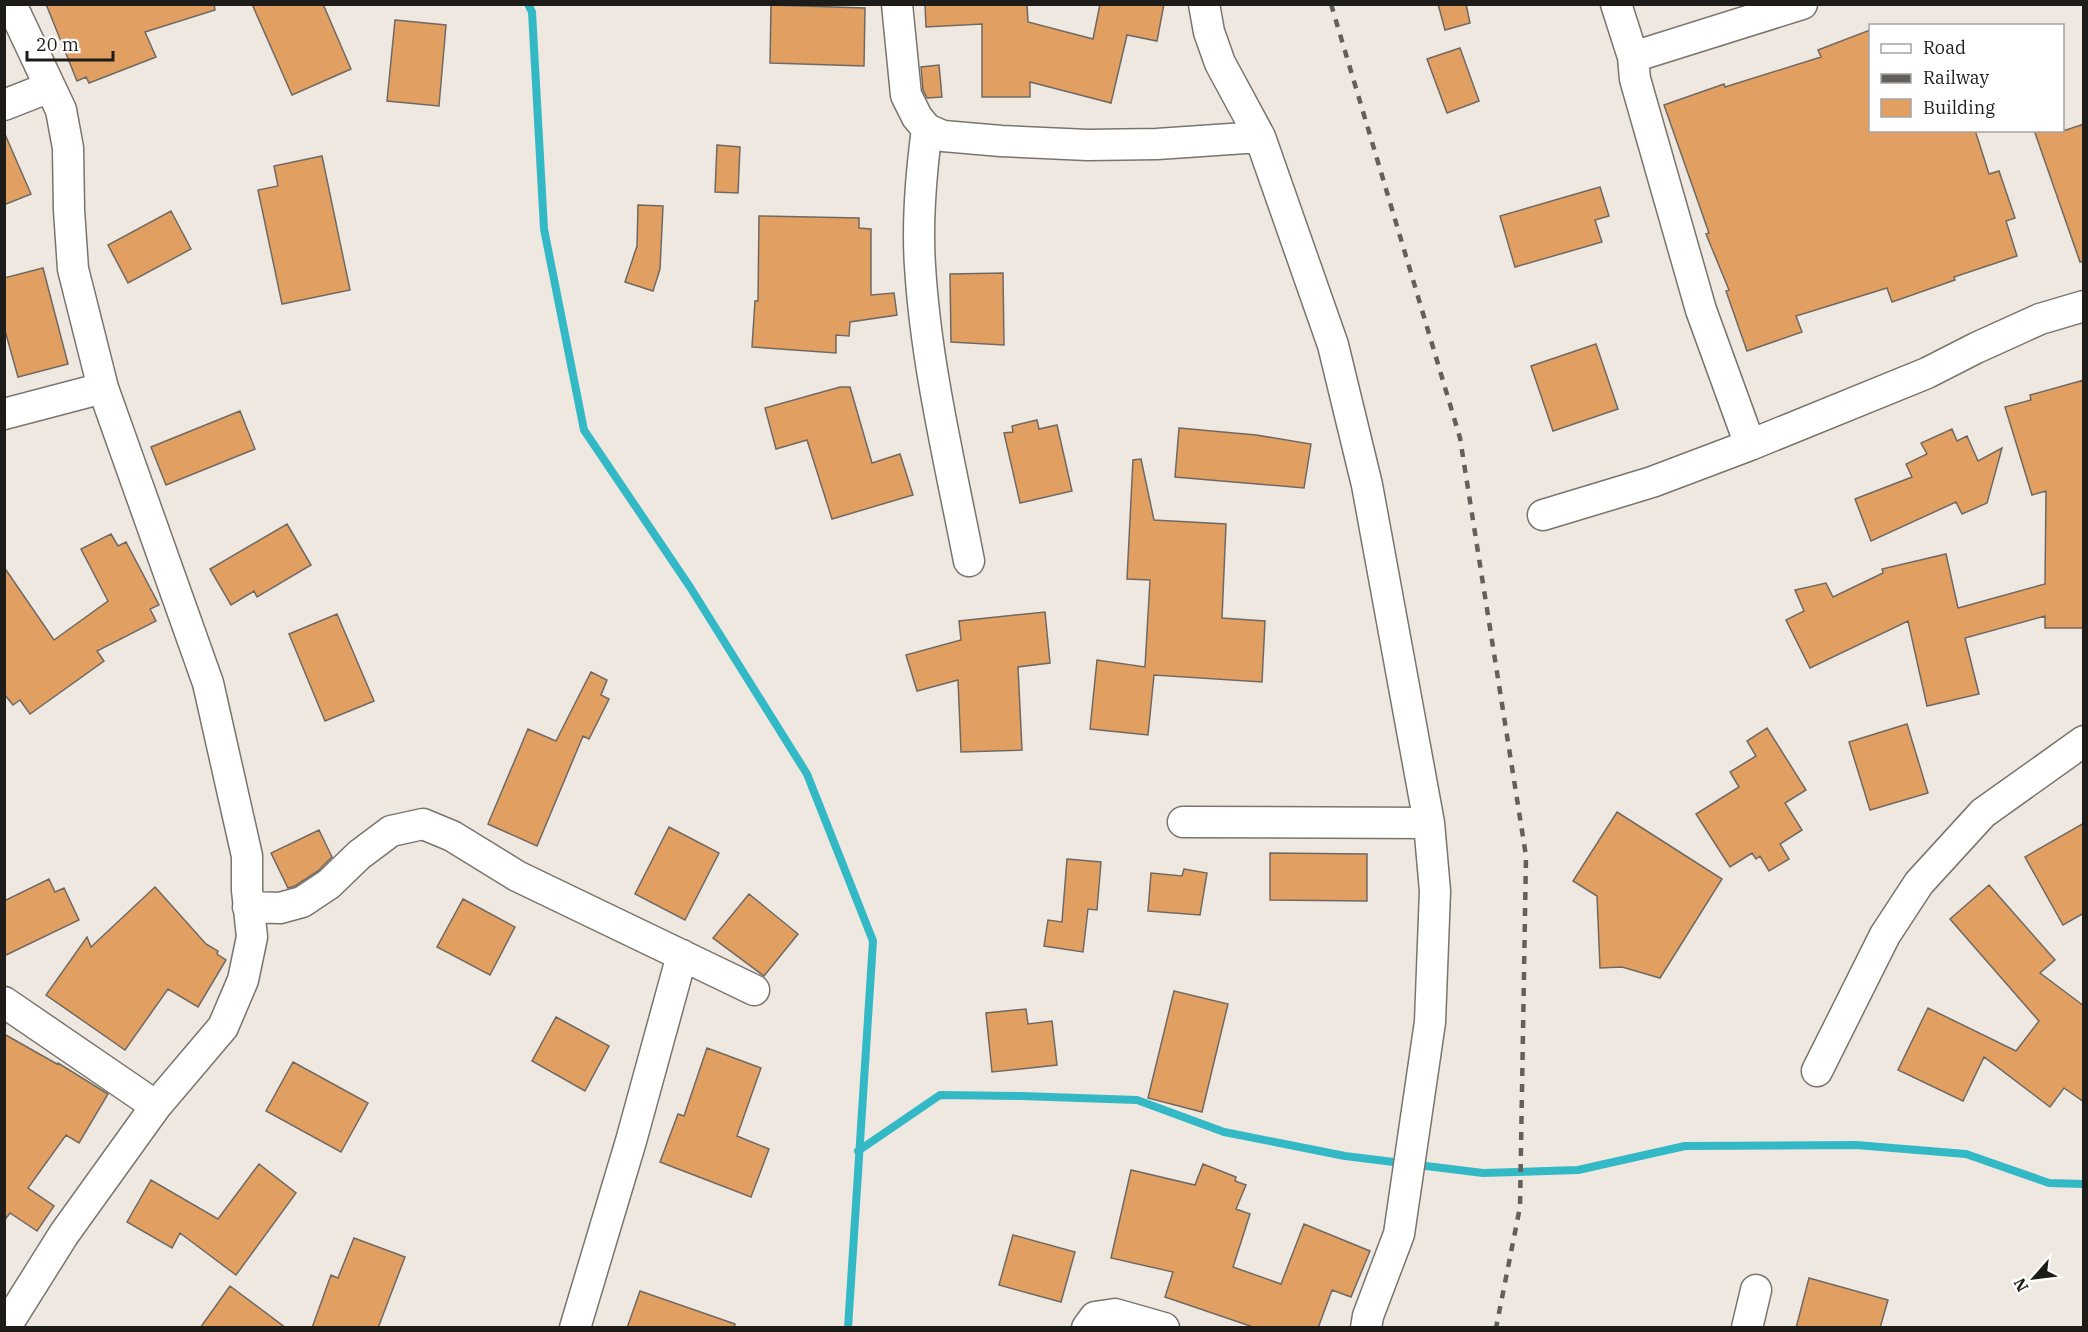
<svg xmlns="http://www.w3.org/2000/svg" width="2088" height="1332" viewBox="0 0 2088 1332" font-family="'IBM Plex Serif',serif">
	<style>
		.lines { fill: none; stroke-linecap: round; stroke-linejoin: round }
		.stream { stroke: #33b9c6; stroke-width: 8 }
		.building { fill: #e29f62; stroke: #706963; stroke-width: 1.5 }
		.minor-casing { stroke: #79746d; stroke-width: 33 }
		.minor { stroke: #fff; stroke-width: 30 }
		.rail { stroke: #63605b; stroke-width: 4.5; stroke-dasharray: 8 8; stroke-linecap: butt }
	</style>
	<rect width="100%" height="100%" fill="#eee8e0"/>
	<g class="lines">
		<path class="stream" d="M 528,4 L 532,12 L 544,229 L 584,430 L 690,587 L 807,774 L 873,941 L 848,1328
			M 858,1151 L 940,1095 L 1021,1096 L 1137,1100 L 1224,1132 L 1345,1156 L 1483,1173 L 1578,1170 L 1685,1146 L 1856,1145 L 1966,1154 L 2049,1183 L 2084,1184"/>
	</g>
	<path class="building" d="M 46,4 L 214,4 L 215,10 L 145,32 L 156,57 L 89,83 L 86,77 L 77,81 Z
		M 252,4 L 323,4 L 351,69 L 292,95 Z
		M 925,4 L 1027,4 L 1028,22 L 1093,39 L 1100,4 L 1164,4 L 1157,41 L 1127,35 L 1111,103 L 1030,82 L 1030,97 L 982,97 L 982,24 L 926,27 Z
		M 1438,4 L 1466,4 L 1470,23 L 1445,30 Z
		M 771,5 L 865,8 L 864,66 L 770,63 Z
		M 395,20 L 446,25 L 439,106 L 387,101 Z
		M 1870,30 L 1870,130 L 1975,130 L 1989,174 L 1999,171 L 2015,218 L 2006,221 L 2017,256 L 1954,277 L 1955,280 L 1892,302 L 1887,288 L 1796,316 L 1802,332 L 1747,351 L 1726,291 L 1729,290 L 1706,234 L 1709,233 L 1664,105 L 1724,84 L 1725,87 L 1821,57 L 1818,50 Z
		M 1460,48 L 1479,101 L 1447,113 L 1427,59 Z
		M 939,65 L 942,97 L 927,98 L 923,90 L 921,67 Z
		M 2084,124 L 2084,261 L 2080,262 L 2034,130 L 2066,130 Z
		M 4,132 L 31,194 L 4,205 Z
		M 717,145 L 740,147 L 738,193 L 715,192 Z
		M 322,156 L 350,290 L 282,304 L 258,190 L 278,186 L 274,166 Z
		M 1600,187 L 1609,216 L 1595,220 L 1602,242 L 1515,267 L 1500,216 Z
		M 638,205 L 663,206 L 660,269 L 653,291 L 625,282 L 637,246 Z
		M 171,211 L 191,249 L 128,283 L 108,245 Z
		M 759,216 L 859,218 L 859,228 L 871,229 L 871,295 L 894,293 L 897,315 L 850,322 L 849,336 L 836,335 L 836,353 L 752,347 L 755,301 L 758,301 Z
		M 43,268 L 68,364 L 18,377 L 4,327 L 4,278 Z
		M 1003,273 L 1004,345 L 951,342 L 950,274 Z
		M 1596,344 L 1618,409 L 1553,431 L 1531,366 Z
		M 2084,380 L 2084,628 L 2045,628 L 2045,616 L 1965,638 L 1979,694 L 1927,706 L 1908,621 L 1810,668 L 1786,620 L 1804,611 L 1795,590 L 1826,583 L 1833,597 L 1883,573 L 1882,569 L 1946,554 L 1958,608 L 2045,584 L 2046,491 L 2032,495 L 2005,407 L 2031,400 L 2030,395 Z
		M 840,387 L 850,387 L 872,463 L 900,454 L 913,495 L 832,519 L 807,440 L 776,449 L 765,408 Z
		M 240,411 L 255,449 L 166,485 L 151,447 Z
		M 1037,420 L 1039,429 L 1057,425 L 1072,491 L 1020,503 L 1004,433 L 1013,432 L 1012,426 Z
		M 1179,428 L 1256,435 L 1311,444 L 1304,488 L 1175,477 Z
		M 1952,429 L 1957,441 L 1967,436 L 1978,461 L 2002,448 L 1987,503 L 1962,514 L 1956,502 L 1871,541 L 1855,499 L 1912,477 L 1906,464 L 1927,454 L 1921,443 Z
		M 1141,459 L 1154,520 L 1226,524 L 1222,618 L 1265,621 L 1262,682 L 1154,675 L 1148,735 L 1090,729 L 1097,660 L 1145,667 L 1150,580 L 1127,579 L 1133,460 Z
		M 287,524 L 311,565 L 257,597 L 254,591 L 231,605 L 210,569 Z
		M 111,534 L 118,546 L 126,542 L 159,605 L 150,609 L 156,621 L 97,651 L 104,661 L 30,714 L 20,700 L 13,705 L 4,694 L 4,567 L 54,640 L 108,601 L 81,549 Z
		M 1045,612 L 1050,663 L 1018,667 L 1022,750 L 961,752 L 958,680 L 917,691 L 906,655 L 961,640 L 959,621 Z
		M 337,614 L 374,701 L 325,721 L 289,634 Z
		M 591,672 L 607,680 L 601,695 L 609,699 L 589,739 L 583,736 L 537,846 L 488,824 L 528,729 L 556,741 Z
		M 1907,724 L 1928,793 L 1870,810 L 1849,742 Z
		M 1767,728 L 1806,790 L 1785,803 L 1802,830 L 1780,844 L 1789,859 L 1769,871 L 1760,856 L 1756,859 L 1752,853 L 1730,867 L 1696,814 L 1739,787 L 1730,772 L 1756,756 L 1747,741 Z
		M 1617,812 L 1722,879 L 1660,978 L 1622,967 L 1600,968 L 1597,896 L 1573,881 Z
		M 2084,823 L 2084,913 L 2063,925 L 2025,857 Z
		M 669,827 L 719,853 L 685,920 L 635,894 Z
		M 319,830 L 332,857 L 318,871 L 295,886 L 288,888 L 271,853 Z
		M 1270,853 L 1367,854 L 1367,901 L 1270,900 Z
		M 1067,859 L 1101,862 L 1097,910 L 1088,909 L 1083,952 L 1044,946 L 1048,920 L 1062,922 Z
		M 1184,869 L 1207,873 L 1200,915 L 1148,911 L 1151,873 L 1182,876 Z
		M 49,879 L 55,892 L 64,888 L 79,920 L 4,956 L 4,901 Z
		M 1989,885 L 2055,960 L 2040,973 L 2084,1006 L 2084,1102 L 2064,1088 L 2050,1107 L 1984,1057 L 1963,1101 L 1898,1070 L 1928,1008 L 2016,1051 L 2039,1021 L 1950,919 Z
		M 155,887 L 206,944 L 218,951 L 217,954 L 226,960 L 198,1007 L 168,989 L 125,1050 L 46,995 L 87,937 L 91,947 Z
		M 749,894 L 798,934 L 764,976 L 713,938 Z
		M 463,899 L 515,927 L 490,975 L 437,947 Z
		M 1174,991 L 1228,1004 L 1202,1112 L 1148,1098 Z
		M 1026,1009 L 1028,1024 L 1052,1021 L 1057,1065 L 992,1072 L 986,1013 Z
		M 556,1017 L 609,1046 L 585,1091 L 532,1061 Z
		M 4,1034 L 57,1064 L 58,1063 L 108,1094 L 79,1143 L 66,1135 L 28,1188 L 54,1206 L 37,1231 L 10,1213 L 4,1221 Z
		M 707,1048 L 761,1068 L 737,1136 L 769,1149 L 751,1197 L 660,1162 L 678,1114 L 684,1116 Z
		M 293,1062 L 368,1103 L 341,1152 L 266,1111 Z
		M 259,1164 L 296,1193 L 236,1275 L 180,1233 L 172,1248 L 127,1222 L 151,1180 L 218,1219 Z
		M 1203,1164 L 1236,1177 L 1235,1181 L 1246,1185 L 1236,1209 L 1250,1214 L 1233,1267 L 1281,1284 L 1304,1224 L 1370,1251 L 1351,1297 L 1332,1290 L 1318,1328 L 1256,1328 L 1165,1297 L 1173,1272 L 1111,1258 L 1131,1170 L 1195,1185 Z
		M 1013,1235 L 1075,1252 L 1061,1302 L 999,1285 Z
		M 354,1238 L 405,1257 L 378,1328 L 312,1328 L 331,1275 L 338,1278 Z
		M 1809,1278 L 1888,1300 L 1880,1328 L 1796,1328 Z
		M 230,1286 L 286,1328 L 200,1328 Z
		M 640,1291 L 735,1324 L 734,1328 L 627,1328 Z"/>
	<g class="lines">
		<defs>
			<path id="minor" d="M 897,4 L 906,95 L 917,117 L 927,129 L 943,136 L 1001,141 L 1088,145 L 1157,144 L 1260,137
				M 1204,4 L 1209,32 L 1220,63 L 1260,137 L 1333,345 L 1367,485 L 1429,823 L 1435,891 L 1430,1022 L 1399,1234 L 1368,1316 L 1366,1328
				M 1616,4 L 1633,57 L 1635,79 L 1701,310 L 1750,445
				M 1633,57 L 1802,4
				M 4,105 L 50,87
				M 927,129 C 921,174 917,221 920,266 C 926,365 950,463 969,561
				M 4,414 L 103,388
				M 1543,515 L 1652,482 L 1750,445 L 1927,373 L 1976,348 L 2040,319 L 2084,306
				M 1183,822 L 1429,823
				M 248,907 L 280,908 L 302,902 L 329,884 L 359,855 L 391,831 L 423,824 L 452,836 L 517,876 L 754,990
				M 4,1002 L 156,1106
				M 1817,1071 L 1885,935 L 1919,883 L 1983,813 L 2084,741
				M 5,1328 L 64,1234 L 156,1106 L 223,1027 L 243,980 L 252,937 L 247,890 L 247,856 L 208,683 L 103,388 L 73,269 L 69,210 L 68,148 L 61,110 L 11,4
				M 575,1328 L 631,1141 L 682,955
				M 1087,1328 L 1095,1317 L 1115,1314 L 1164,1328
				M 1747,1328 L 1756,1290"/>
		</defs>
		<use href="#minor" class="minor-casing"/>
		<use href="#minor" class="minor"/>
		<path class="rail" d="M 1331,4 L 1460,438 L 1526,856 L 1520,1207 L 1496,1328"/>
	</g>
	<rect width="2088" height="1332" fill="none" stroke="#1e1c19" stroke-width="12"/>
	<rect x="1869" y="24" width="195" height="108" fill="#ffffff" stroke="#a5a4a3" stroke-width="1.5"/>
	<rect x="1881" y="44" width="30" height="9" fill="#ffffff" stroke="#a5a4a3" stroke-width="1.5"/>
	<text x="1923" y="54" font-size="18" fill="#1e1c19">Road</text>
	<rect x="1881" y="74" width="30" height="9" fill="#63605b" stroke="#a5a4a3" stroke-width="1.5"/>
	<text x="1923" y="84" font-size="18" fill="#1e1c19">Railway</text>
	<rect x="1881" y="99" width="30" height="18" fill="#e29f62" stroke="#a5a4a3" stroke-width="1.5"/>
	<text x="1923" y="114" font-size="18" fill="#1e1c19">Building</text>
	<g transform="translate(2034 1278) rotate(242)" stroke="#ffffff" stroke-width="4.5" paint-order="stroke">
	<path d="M0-4.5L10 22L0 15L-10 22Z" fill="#1e1c19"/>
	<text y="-9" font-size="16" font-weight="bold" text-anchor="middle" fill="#1e1c19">N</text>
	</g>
	<path d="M27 51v9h86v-9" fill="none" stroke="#1e1c19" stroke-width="3"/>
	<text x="36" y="51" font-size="18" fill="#1e1c19" stroke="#ffffff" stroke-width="4.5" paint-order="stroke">20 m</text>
</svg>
